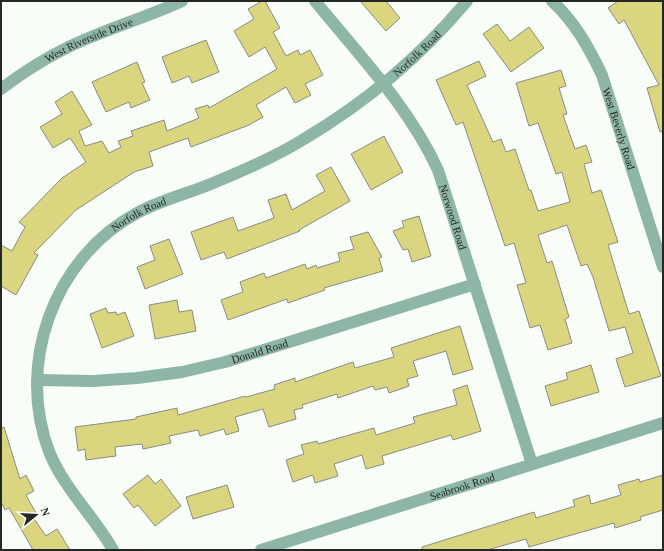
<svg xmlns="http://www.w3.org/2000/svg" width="664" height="551" viewBox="0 0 664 551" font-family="'Times New Roman',serif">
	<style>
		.building { fill: #dad57f; stroke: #8b8b85 }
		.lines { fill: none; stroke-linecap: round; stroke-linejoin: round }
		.minor { stroke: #8db6a6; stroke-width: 12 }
		.labels { text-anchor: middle; stroke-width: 3.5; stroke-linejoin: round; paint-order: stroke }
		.street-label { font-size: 11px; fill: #252725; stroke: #f9fdf7 }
	</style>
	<rect width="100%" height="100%" fill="#f9fdf7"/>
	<path class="building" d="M 262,1 L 265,1 L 280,28 L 273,32 L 286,56 L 298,50 L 300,55 L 310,50 L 323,75 L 305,84 L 311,95 L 295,103 L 286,87 L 256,105 L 263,117 L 249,125 L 191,147 L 188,138 L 149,152 L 153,166 L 134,172 L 76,210 L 34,253 L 38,255 L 16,295 L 1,286 L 1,245 L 12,251 L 25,227 L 19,222 L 62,178 L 86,162 L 70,138 L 53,148 L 40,127 L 62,114 L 55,102 L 72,91 L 92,125 L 79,131 L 85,146 L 102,141 L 109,153 L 121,147 L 118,141 L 133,136 L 131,131 L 164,120 L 167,131 L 199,118 L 195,109 L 208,105 L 209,108 L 277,69 L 265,47 L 249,57 L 234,31 L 254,19 L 248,9 Z
		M 360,1 L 386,1 L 400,18 L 386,31 Z
		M 618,1 L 663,1 L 663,131 L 660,132 L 647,88 L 659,85 L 624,20 L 619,24 L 608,8 Z
		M 497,24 L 510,41 L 529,27 L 544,48 L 511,72 L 483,34 Z
		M 206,40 L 219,72 L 192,83 L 189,76 L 172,83 L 162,57 Z
		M 479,61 L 486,76 L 467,85 L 493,142 L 501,139 L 506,152 L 515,149 L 529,190 L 531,190 L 538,211 L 570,202 L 562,172 L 556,174 L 538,123 L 529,126 L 516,83 L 561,70 L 566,86 L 559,88 L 567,114 L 563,115 L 575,149 L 586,145 L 592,162 L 584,164 L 592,193 L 601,190 L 618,242 L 608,245 L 629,314 L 639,311 L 661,376 L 625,387 L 616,359 L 633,353 L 625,327 L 609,331 L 593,277 L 587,264 L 581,266 L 567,225 L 538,235 L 547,263 L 552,261 L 569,317 L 565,319 L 572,343 L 548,350 L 540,325 L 530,328 L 517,285 L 526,283 L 514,243 L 505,246 L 463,122 L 456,125 L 436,80 Z
		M 137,62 L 145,82 L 142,83 L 150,100 L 131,108 L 129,102 L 106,112 L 92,82 Z
		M 384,136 L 403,172 L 371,190 L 351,154 Z
		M 331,167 L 350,201 L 299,230 L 300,231 L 227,259 L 224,252 L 201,260 L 191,232 L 233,217 L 238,231 L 274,218 L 268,200 L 286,194 L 292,210 L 325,191 L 316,175 Z
		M 419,216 L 431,256 L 412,262 L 408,249 L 403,250 L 393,231 L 404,227 L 402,221 Z
		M 368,232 L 382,257 L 379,258 L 383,271 L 324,288 L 325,290 L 288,303 L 287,299 L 228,320 L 221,300 L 243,292 L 240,282 L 264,273 L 266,278 L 305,264 L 307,269 L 316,265 L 317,268 L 340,261 L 338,253 L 354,249 L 350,237 Z
		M 169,239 L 183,274 L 145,289 L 137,267 L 155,260 L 150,246 Z
		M 177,300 L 179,312 L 192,310 L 196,331 L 155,339 L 149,305 Z
		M 106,308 L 108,313 L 116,312 L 117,315 L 125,312 L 134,336 L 102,348 L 90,314 Z
		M 460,326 L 473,369 L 453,375 L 446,351 L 413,361 L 418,376 L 407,379 L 409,386 L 389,393 L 387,387 L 375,390 L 373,386 L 338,398 L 337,394 L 302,405 L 303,408 L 294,410 L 296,419 L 269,427 L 263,409 L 235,417 L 239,431 L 226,435 L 224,429 L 200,436 L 198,430 L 169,436 L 171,443 L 143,449 L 142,444 L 115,447 L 116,456 L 86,460 L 85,449 L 78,451 L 75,427 L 136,419 L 136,417 L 177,408 L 178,415 L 245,396 L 246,397 L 275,389 L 274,385 L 295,378 L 295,382 L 353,362 L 355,368 L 394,357 L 391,348 Z
		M 591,365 L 599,392 L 551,406 L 545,386 L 568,379 L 566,373 Z
		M 467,385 L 481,431 L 453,440 L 451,435 L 382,456 L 384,464 L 366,469 L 362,455 L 334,464 L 338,476 L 315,483 L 313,475 L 293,482 L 286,460 L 304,454 L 301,445 L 317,441 L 318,444 L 374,428 L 376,435 L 415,423 L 413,417 L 457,405 L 453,390 Z
		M 4,427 L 20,479 L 26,475 L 34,491 L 26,495 L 36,513 L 32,516 L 46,536 L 57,529 L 70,550 L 33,550 L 9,508 L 5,510 L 1,502 L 1,428 Z
		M 148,475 L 155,484 L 161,479 L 181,506 L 155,526 L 138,505 L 134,508 L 123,494 Z
		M 663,475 L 663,510 L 640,517 L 641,520 L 615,528 L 614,523 L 529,547 L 526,539 L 487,550 L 422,550 L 422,547 L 534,512 L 536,518 L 575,506 L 573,500 L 589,495 L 591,504 L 621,495 L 618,485 L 639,479 L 640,482 Z
		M 227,485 L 234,507 L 193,519 L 186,497 Z"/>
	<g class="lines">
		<g class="minor">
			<path id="s1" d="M 315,1 C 359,55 409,107 438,170 L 532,464"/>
			<path id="s2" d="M 552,1 C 575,22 589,48 602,75 L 663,267"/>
			<path id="s3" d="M 1,89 C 30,67 62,48 96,35 C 125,23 154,14 182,1"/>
			<path id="s4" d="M 37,380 L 93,381 L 137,378 L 182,372 L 225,362 L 475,284"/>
			<path id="s5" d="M 113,550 C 94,516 66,491 50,454 C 15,366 53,258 137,213 C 163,199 191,193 218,181 C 247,169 277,156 304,139 C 365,103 421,56 467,1"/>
			<path id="s6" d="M 261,550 L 663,423"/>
		</g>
	</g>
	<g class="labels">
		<g class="street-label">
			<text dy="4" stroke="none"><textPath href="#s3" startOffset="101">West Riverside Drive</textPath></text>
			<text dy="4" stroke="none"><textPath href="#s5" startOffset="719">Norfolk Road</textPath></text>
			<text dy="4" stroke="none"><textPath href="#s2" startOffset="146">West Beverly Road</textPath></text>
			<text dy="4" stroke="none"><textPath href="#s5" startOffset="395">Norfolk Road</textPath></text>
			<text dy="4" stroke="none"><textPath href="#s1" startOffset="259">Norwood Road</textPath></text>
			<text dy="4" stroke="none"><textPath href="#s4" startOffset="226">Donald Road</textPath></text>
			<text dy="4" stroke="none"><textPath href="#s6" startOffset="211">Seabrook Road</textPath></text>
		</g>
	</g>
	<rect width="664" height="551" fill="none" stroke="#252725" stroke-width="4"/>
	<g transform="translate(36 515) rotate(72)" stroke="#f9fdf7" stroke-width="3" paint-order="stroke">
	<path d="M0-3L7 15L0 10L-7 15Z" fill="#252725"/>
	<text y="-6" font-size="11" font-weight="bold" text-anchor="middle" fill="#252725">N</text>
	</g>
</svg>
